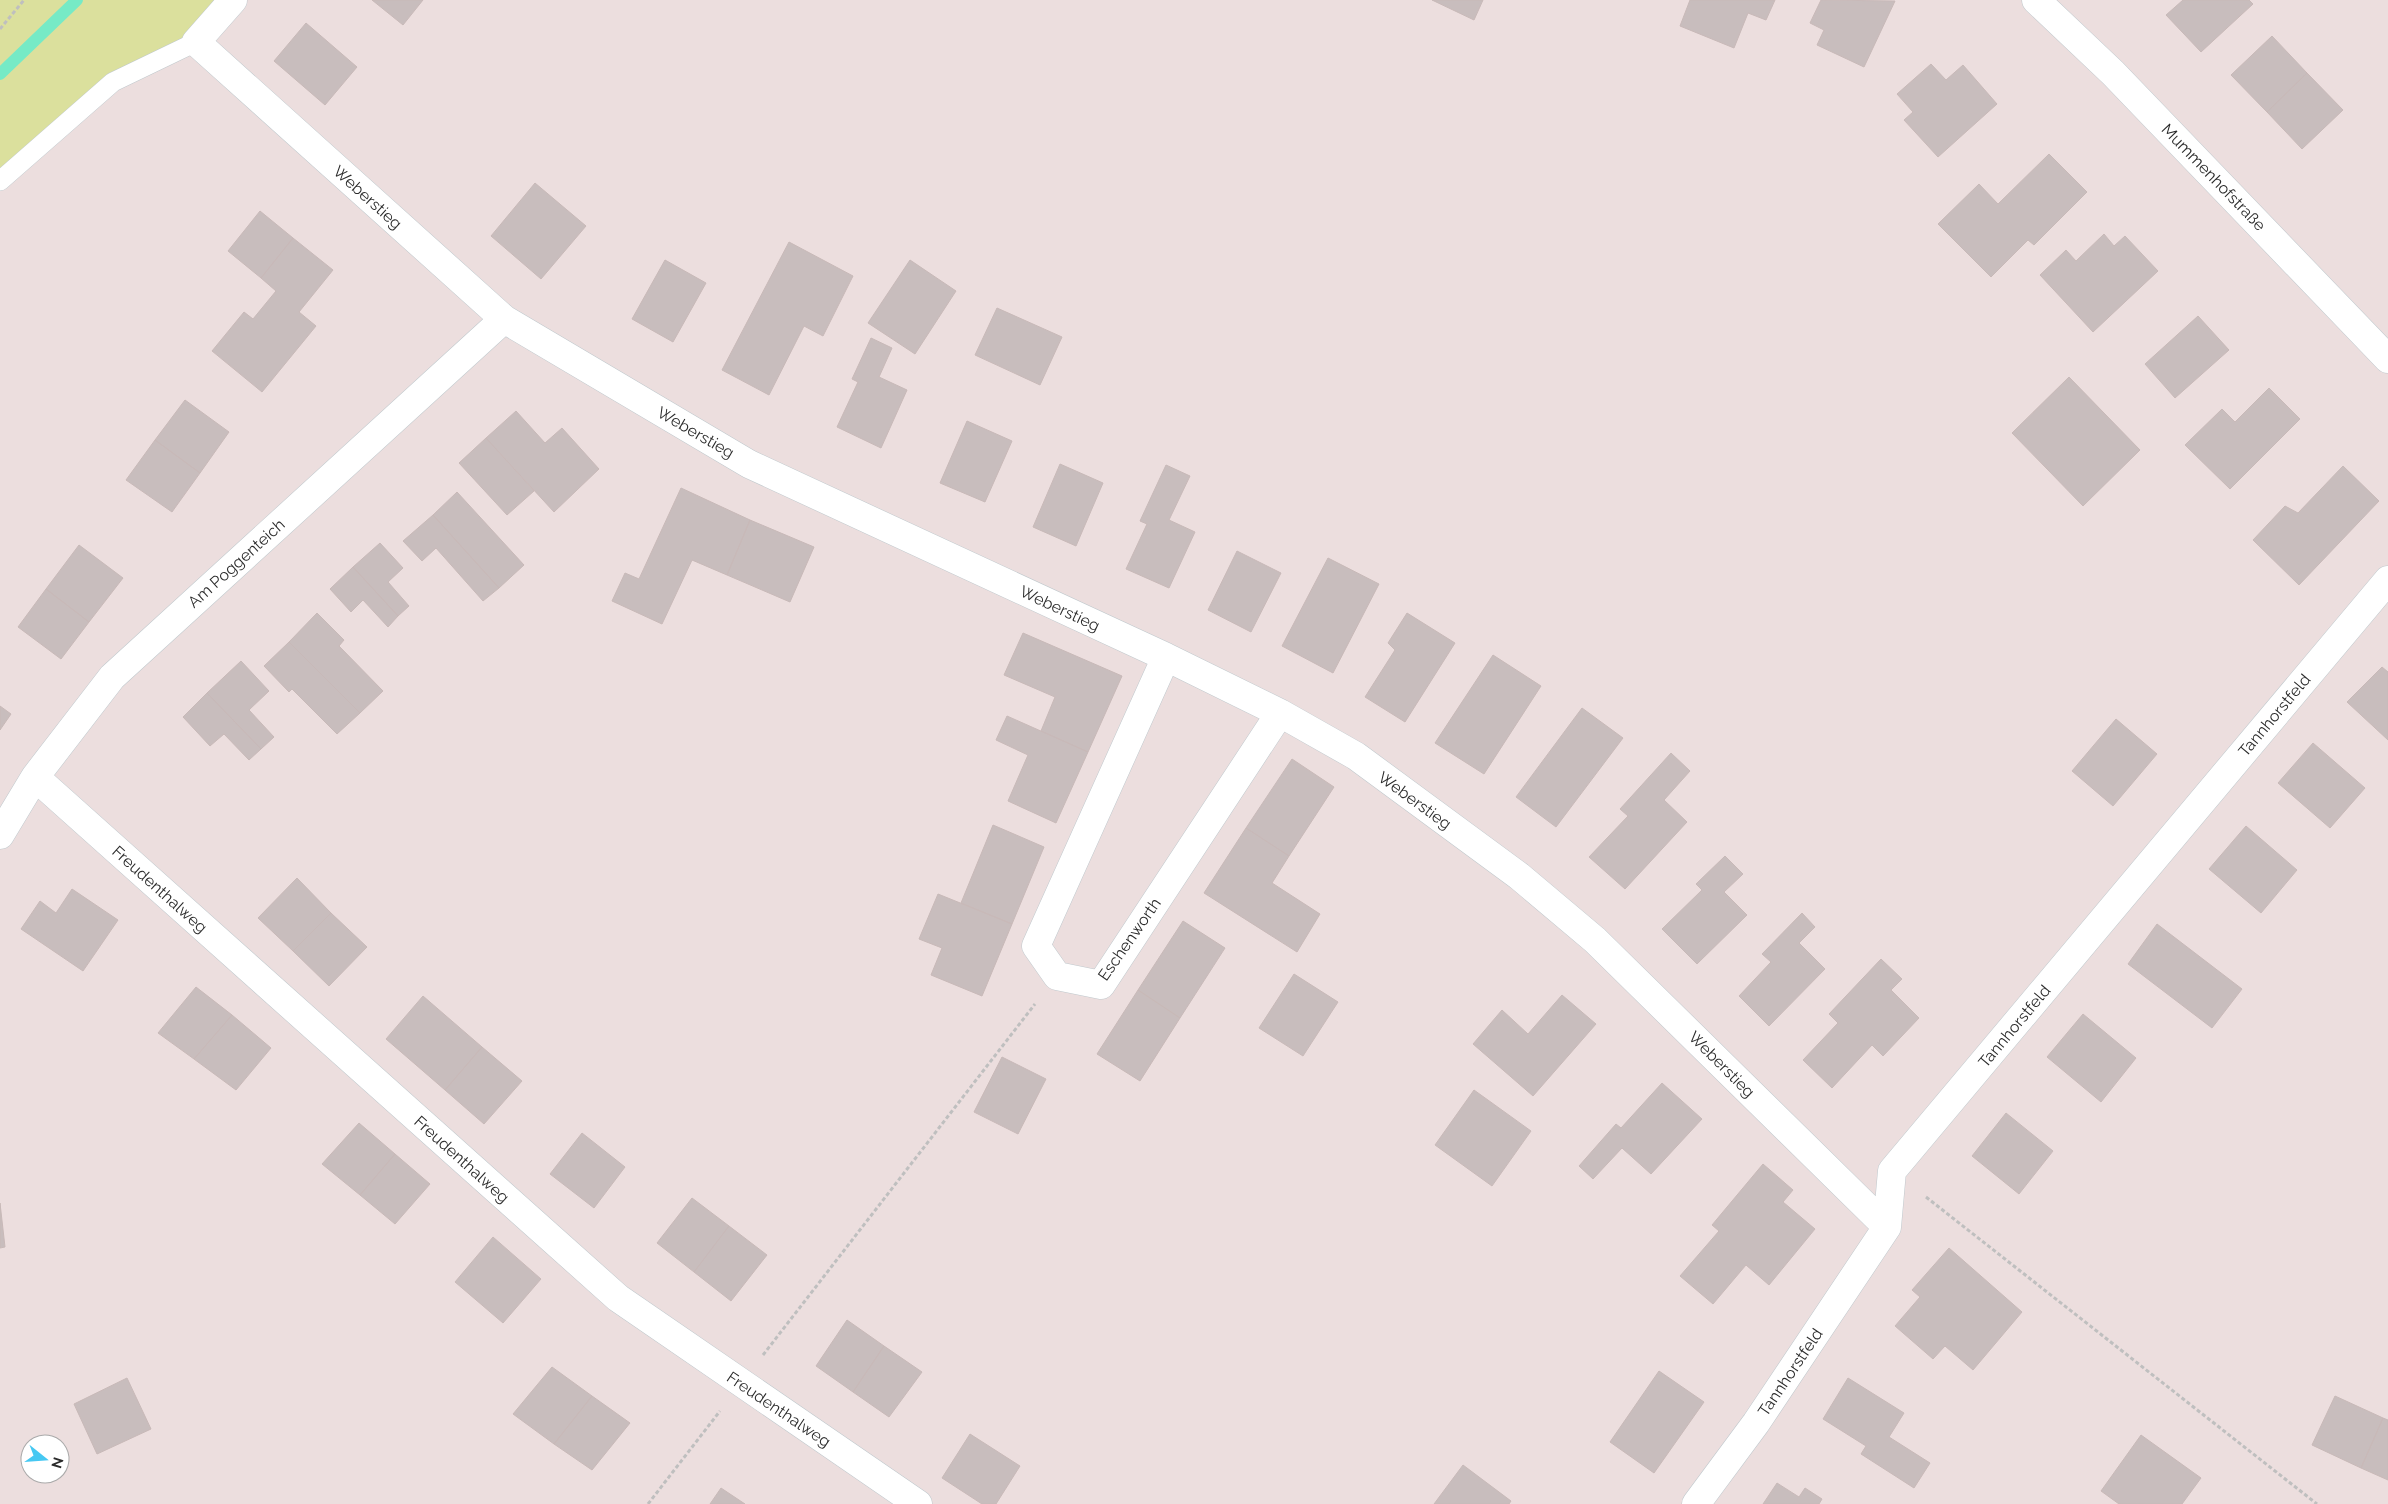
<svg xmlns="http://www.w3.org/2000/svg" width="2388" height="1504" viewBox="0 0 2388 1504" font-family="Raleway,sans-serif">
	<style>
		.green { fill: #dbe09d }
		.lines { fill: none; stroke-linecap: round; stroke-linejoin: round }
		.stream { stroke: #76eac6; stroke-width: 12 }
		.building { fill: #c8bdbd; stroke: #c8b9b8 }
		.service-casing { stroke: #c0c9cd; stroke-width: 20 }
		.minor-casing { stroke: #c0c9cd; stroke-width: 29 }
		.tertiary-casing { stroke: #c0c9cd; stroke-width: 29 }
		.path { stroke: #bfbfbf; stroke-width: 3; stroke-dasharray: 4 2.5; stroke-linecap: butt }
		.service { stroke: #fff; stroke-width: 19 }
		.minor { stroke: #fff; stroke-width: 28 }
		.tertiary { stroke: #fff; stroke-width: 28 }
		.labels { text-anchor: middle; stroke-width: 5; stroke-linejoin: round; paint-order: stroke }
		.street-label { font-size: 16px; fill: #2b2b2b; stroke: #fff }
	</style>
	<rect width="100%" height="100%" fill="#ecdede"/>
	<path class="green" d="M 0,0 L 231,0 L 197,40 L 111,82 L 0,181 Z"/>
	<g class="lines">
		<path class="stream" d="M 0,74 L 77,0"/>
	</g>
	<path class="building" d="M 372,0 L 423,0 L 403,25 Z
		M 1432,0 L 1483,0 L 1474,20 Z
		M 1690,0 L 1775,0 L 1766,20 L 1748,13 L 1734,48 L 1680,26 Z
		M 1821,0 L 1895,1 L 1864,67 L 1817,45 L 1824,30 L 1810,23 Z
		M 2183,0 L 2249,0 L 2253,4 L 2201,52 L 2166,15 Z
		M 306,23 L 357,67 L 325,105 L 274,61 Z
		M 2272,36 L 2307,73 L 2267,112 L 2231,75 Z
		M 1931,64 L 1946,80 L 1963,65 L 1997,104 L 1938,157 L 1904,120 L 1913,112 L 1897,94 Z
		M 2307,73 L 2343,110 L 2302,149 L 2267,112 Z
		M 2049,154 L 2087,192 L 2034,245 L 2028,240 L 1991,277 L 1938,224 L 1979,184 L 1998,204 Z
		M 535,183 L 586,226 L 541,279 L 491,236 Z
		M 260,211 L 293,238 L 261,278 L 228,251 Z
		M 2104,234 L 2114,246 L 2125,236 L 2158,271 L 2093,332 L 2040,275 L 2066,250 L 2076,261 Z
		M 293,238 L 333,270 L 299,312 L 316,326 L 262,392 L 212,351 L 244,312 L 253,319 L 276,291 L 261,278 Z
		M 789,242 L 853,276 L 823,336 L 804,326 L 769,395 L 722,370 Z
		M 665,260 L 706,283 L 673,342 L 632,319 Z
		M 910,260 L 956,291 L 915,354 L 868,323 Z
		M 997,308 L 1062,337 L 1040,385 L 975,355 Z
		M 2198,316 L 2229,350 L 2175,398 L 2145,364 Z
		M 871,338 L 892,348 L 879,377 L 907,390 L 881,448 L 837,427 L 858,382 L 852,379 Z
		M 2069,377 L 2140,450 L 2083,506 L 2012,433 Z
		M 2269,388 L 2300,419 L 2230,489 L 2185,445 L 2222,409 L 2235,422 Z
		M 185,400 L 229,432 L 200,473 L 155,440 Z
		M 516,411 L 545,443 L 562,428 L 599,469 L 554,512 L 486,438 Z
		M 967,421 L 1012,441 L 985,502 L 940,483 Z
		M 486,438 L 534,491 L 507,515 L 459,463 Z
		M 155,440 L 200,473 L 172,512 L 126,480 Z
		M 1060,464 L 1103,483 L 1076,546 L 1033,527 Z
		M 1166,465 L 1190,476 L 1169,520 L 1195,532 L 1169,588 L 1126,569 L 1147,524 L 1140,521 Z
		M 2343,466 L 2379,501 L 2299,585 L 2253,540 L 2285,506 L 2298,513 Z
		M 681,488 L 750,520 L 727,575 L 692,560 L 662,624 L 612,601 L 625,573 L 639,579 Z
		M 457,492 L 524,565 L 499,588 L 433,515 Z
		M 433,515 L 499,588 L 483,601 L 436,548 L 422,561 L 403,541 Z
		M 750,520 L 814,547 L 790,602 L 727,575 Z
		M 380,543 L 403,568 L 388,582 L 409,606 L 398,616 L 353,567 Z
		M 79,545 L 123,578 L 89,622 L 46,589 Z
		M 1237,551 L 1281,573 L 1251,632 L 1208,610 Z
		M 1328,558 L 1379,584 L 1333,673 L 1282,646 Z
		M 353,567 L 398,616 L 388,627 L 363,600 L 351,612 L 330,589 Z
		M 46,589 L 89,622 L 61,659 L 18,627 Z
		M 317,613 L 344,640 L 339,646 L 383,691 L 360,713 L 289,642 Z
		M 1407,613 L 1455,643 L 1405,722 L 1365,697 L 1395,650 L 1388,643 Z
		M 1023,633 L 1122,676 L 1088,752 L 1041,731 L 1055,697 L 1004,675 Z
		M 289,642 L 360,713 L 337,734 L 292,689 L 289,692 L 264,666 Z
		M 1493,655 L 1541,686 L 1484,774 L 1435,743 Z
		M 241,661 L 269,691 L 249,710 L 274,737 L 261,749 L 207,693 Z
		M 2382,667 L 2388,672 L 2388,740 L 2347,702 Z
		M 207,693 L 261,749 L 249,760 L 224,734 L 210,746 L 183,717 Z
		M 0,706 L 11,714 L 0,730 Z
		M 1582,708 L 1623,738 L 1556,827 L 1516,797 Z
		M 1007,716 L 1088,752 L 1056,823 L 1008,801 L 1028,755 L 996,740 Z
		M 2116,719 L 2157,754 L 2113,806 L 2072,771 Z
		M 2313,743 L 2365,788 L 2330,828 L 2278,783 Z
		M 1671,753 L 1690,771 L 1664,800 L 1687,822 L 1625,889 L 1589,857 L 1628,816 L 1620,809 Z
		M 1292,759 L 1334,787 L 1289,856 L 1246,828 Z
		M 993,825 L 1044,847 L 1012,924 L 961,903 Z
		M 2246,826 L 2297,870 L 2261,913 L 2209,869 Z
		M 1246,828 L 1289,856 L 1272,883 L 1320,914 L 1297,952 L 1204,893 Z
		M 1725,856 L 1743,874 L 1724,892 L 1747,915 L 1697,964 L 1662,929 L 1702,890 L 1696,884 Z
		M 297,878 L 331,913 L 293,951 L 258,918 Z
		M 72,889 L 118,920 L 83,971 L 21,929 L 40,901 L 56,913 Z
		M 938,894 L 1012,924 L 982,996 L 931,975 L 942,948 L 919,939 Z
		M 331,913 L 367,947 L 329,986 L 293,951 Z
		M 1802,913 L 1815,927 L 1799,943 L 1825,969 L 1769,1026 L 1739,996 L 1771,962 L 1762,954 Z
		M 1183,921 L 1225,948 L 1180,1018 L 1138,990 Z
		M 2157,924 L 2242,989 L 2212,1028 L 2128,964 Z
		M 1881,959 L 1902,979 L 1891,990 L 1919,1018 L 1883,1056 L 1872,1045 L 1832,1088 L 1803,1060 L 1838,1023 L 1829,1014 Z
		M 1294,974 L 1338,1002 L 1303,1056 L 1259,1028 Z
		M 196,987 L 232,1015 L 194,1059 L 158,1033 Z
		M 1138,990 L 1180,1018 L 1140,1081 L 1097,1054 Z
		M 1562,995 L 1596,1024 L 1533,1096 L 1473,1044 L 1502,1010 L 1528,1034 Z
		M 423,996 L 482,1047 L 445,1090 L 386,1039 Z
		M 2083,1014 L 2136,1058 L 2101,1102 L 2047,1057 Z
		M 232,1015 L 271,1048 L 236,1090 L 194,1059 Z
		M 482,1047 L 522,1081 L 484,1124 L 445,1090 Z
		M 1002,1057 L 1046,1079 L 1018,1134 L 974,1112 Z
		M 1662,1083 L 1702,1119 L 1651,1174 L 1622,1148 L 1593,1179 L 1579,1166 L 1616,1124 L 1621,1128 Z
		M 1474,1090 L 1531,1131 L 1492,1186 L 1435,1145 Z
		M 2006,1113 L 2053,1151 L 2019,1194 L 1972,1156 Z
		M 359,1123 L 395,1154 L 360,1195 L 322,1164 Z
		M 582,1133 L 625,1167 L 594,1208 L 550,1174 Z
		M 395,1154 L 430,1184 L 395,1224 L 360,1195 Z
		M 1763,1164 L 1793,1190 L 1783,1202 L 1815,1229 L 1769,1285 L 1746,1265 L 1713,1304 L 1680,1276 L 1719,1231 L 1712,1225 Z
		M 692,1198 L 729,1226 L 694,1272 L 657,1243 Z
		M 0,1203 L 5,1247 L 0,1248 Z
		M 729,1226 L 767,1255 L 731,1301 L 694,1272 Z
		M 493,1237 L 541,1279 L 503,1323 L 455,1282 Z
		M 1949,1248 L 2022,1312 L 1973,1370 L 1945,1346 L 1933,1359 L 1895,1326 L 1920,1297 L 1912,1290 Z
		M 847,1320 L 884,1346 L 853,1392 L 816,1366 Z
		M 884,1346 L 922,1372 L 889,1417 L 853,1392 Z
		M 552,1367 L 592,1396 L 554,1444 L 513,1414 Z
		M 1659,1371 L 1704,1402 L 1654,1473 L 1610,1442 Z
		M 127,1378 L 151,1429 L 97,1454 L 74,1404 Z
		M 1848,1378 L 1904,1413 L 1889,1437 L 1930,1463 L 1914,1488 L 1861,1454 L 1866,1446 L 1823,1419 Z
		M 592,1396 L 630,1423 L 592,1470 L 554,1444 Z
		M 2335,1396 L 2383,1418 L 2361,1468 L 2312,1445 Z
		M 2383,1418 L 2388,1420 L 2388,1480 L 2361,1468 Z
		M 970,1434 L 1020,1466 L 996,1504 L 982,1504 L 942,1478 Z
		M 2141,1435 L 2201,1478 L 2182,1504 L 2119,1504 L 2101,1491 Z
		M 1463,1465 L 1511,1501 L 1509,1504 L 1434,1504 Z
		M 1777,1483 L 1799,1497 L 1805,1488 L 1822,1499 L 1819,1504 L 1763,1504 Z
		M 721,1488 L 745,1504 L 710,1504 Z"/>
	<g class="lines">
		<defs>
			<path id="service" d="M 0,181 L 113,82 L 196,42"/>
			<path id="minor" d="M 233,0 L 196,42 L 504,319 L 749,464 L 1166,657 L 1280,713 L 1356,756 L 1519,876 L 1595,940 L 1887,1227
				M 1166,657 L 1036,946 L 1057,976 L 1101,985 L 1280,713
				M 35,777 L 618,1298 L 918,1504
				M 0,835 L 35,777 L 112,677 L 504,319
				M 1696,1504 L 1756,1423 L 1887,1227 L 1892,1171 L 2388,580"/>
			<path id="tertiary" d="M 2036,0 L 2113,73 L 2388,359"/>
		</defs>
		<use href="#service" class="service-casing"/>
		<use href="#minor" class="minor-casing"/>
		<use href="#tertiary" class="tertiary-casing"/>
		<path class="path" d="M 0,29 L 24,0
			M 1926,1197 L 2317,1504
			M 763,1355 L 1035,1004
			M 648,1504 L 720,1411"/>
		<use href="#service" class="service"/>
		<use href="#minor" class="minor"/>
		<use href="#tertiary" class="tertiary"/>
	</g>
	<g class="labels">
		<g class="street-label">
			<text transform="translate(2214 177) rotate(46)" y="6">Mummenhofstraße</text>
			<text transform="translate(368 197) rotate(42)" y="6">Weberstieg</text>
			<text transform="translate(696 432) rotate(30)" y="6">Weberstieg</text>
			<text transform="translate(236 563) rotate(-42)" y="6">Am Poggenteich</text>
			<text transform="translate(1060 608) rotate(25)" y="6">Weberstieg</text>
			<text transform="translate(2274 715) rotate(-50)" y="6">Tannhorstfeld</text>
			<text transform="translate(1415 800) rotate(36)" y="6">Weberstieg</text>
			<text transform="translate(160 889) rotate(42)" y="6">Freudenthalweg</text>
			<text transform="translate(1129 939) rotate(-55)" y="6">Eschenworth</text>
			<text transform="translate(2014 1026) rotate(-50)" y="6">Tannhorstfeld</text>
			<text transform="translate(1722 1064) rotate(45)" y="6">Weberstieg</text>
			<text transform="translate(462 1159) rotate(42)" y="6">Freudenthalweg</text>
			<text transform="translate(1790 1372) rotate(-56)" y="6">Tannhorstfeld</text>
			<text transform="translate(779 1409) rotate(34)" y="6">Freudenthalweg</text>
		</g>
	</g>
	<g transform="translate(45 1459) rotate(107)"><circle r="24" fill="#ffffff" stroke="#aaaaaa"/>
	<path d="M0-4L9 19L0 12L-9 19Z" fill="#46c8f2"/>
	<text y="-8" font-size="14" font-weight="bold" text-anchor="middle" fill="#2b2b2b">N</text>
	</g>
</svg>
